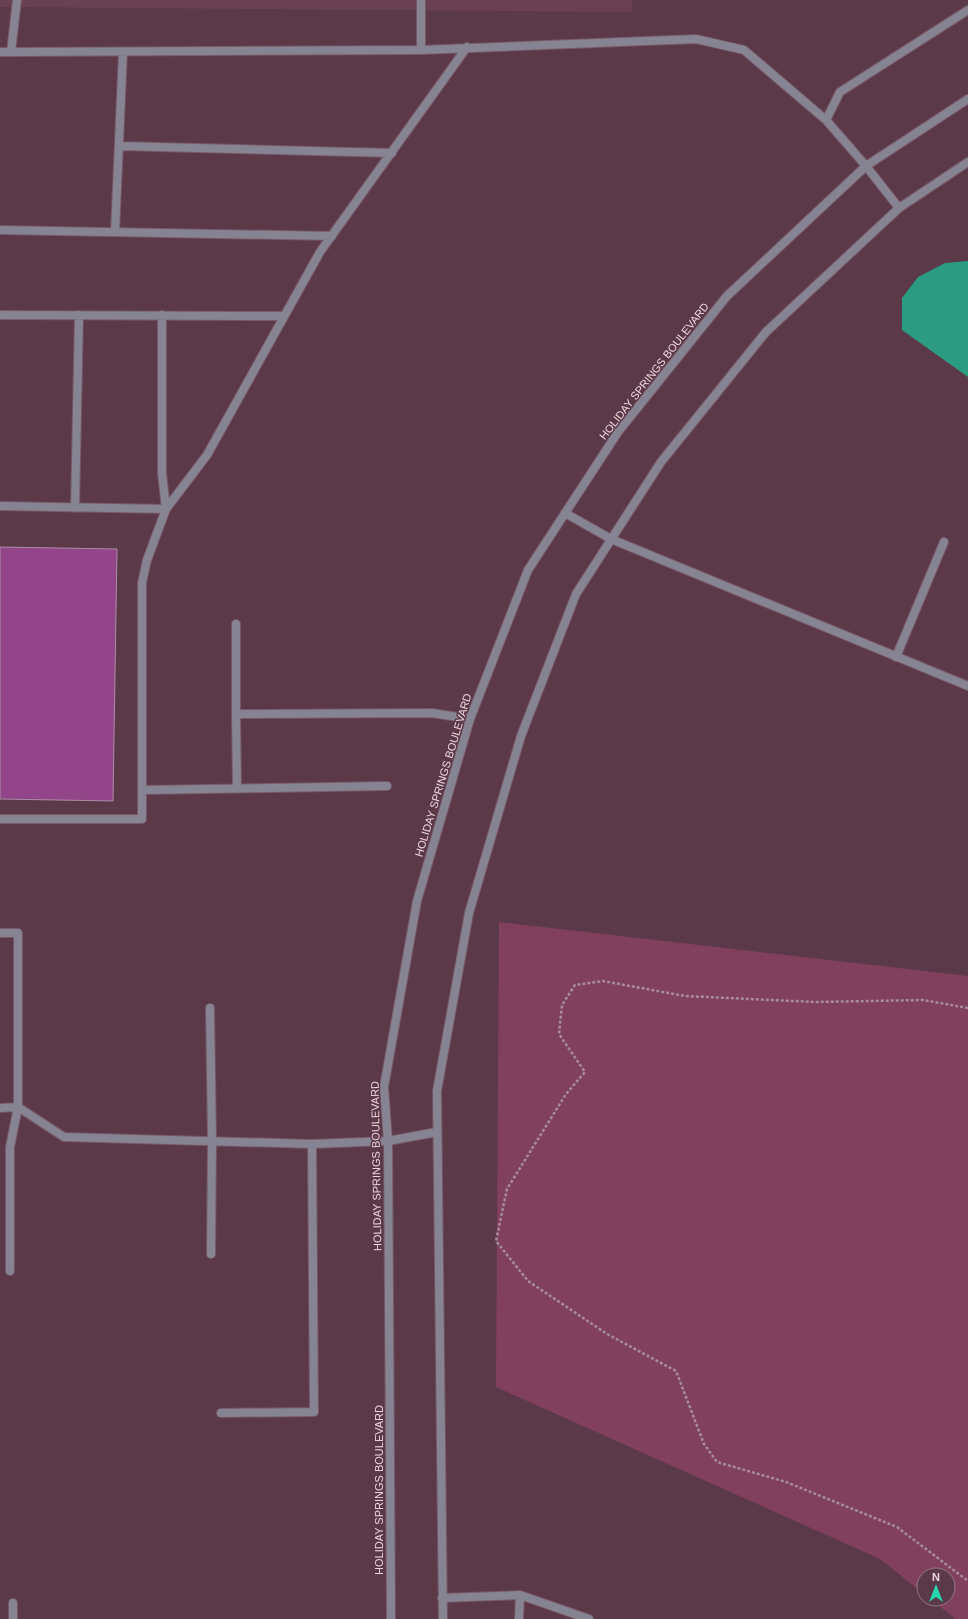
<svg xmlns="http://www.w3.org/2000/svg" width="968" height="1619" viewBox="0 0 968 1619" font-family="Helvetica,sans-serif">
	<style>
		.built { fill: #6a4153 }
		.green { fill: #81405e }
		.water { fill: #2b9c81 }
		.building { fill: #924588; stroke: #ad8da7 }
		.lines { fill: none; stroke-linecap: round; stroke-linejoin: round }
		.service-casing { stroke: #785866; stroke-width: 10 }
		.tertiary-casing { stroke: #785866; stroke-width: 10 }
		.path { stroke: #a78b96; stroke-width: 2.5; stroke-dasharray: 3 2; stroke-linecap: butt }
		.service { stroke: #868393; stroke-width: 8 }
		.tertiary { stroke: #868393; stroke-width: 8 }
		.labels { text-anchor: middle; stroke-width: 3; stroke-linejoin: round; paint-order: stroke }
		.street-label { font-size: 11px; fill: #ecd6de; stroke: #5b3948 }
	</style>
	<rect width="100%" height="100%" fill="#5b3948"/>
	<path class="built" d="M 0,0 L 632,0 L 632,12 L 0,7 Z"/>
	<path class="green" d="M 499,922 L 968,976 L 968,1619 L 956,1619 L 930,1599 L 948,1599 L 948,1575 L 924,1575 L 924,1594 L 880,1559 L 496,1387 Z"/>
	<path class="water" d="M 968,261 L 968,377 L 902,330 L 902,298 L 918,277 L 945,263 Z"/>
	<path class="building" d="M 0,547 L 117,549 L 113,801 L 0,799 Z"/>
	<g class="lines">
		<defs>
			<path id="service" d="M 421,0 L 421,50 L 696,39 L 744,50 L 826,120 L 866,166
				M 0,52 L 11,52 L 17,0
				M 11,52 L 421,50
				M 826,120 L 840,92 L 968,10
				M 119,146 L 392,153
				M 0,230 L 332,236
				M 115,232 L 123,52
				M 0,315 L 284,316
				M 0,506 L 166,509 L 162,473 L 162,315
				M 75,508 L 79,315
				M 565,513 L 611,539 L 968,686
				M 236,624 L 236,714 L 432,713 L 470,719
				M 896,657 L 944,542
				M 236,714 L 237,788
				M 142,790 L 387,786
				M 0,819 L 142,819 L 142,583 L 147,560 L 166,509 L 207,455 L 320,252 L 467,47
				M 0,933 L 18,933 L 18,1107 L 0,1108
				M 210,1008 L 212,1141 L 211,1254
				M 10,1271 L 10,1147 L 18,1107 L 64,1137 L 312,1144 L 388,1141 L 437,1132
				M 221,1413 L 314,1412 L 312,1144
				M 442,1598 L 520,1595 L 589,1619
				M 13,1603 L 13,1619
				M 519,1619 L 520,1595"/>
			<path id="tertiary" d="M 866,166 L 899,208
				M 391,1619 L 388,1141 L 384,1087 L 417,901 L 470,719 L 528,570 L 618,432 L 727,296 L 866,166 L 968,99
				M 443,1619 L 437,1091 L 469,913 L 521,736 L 576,594 L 661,462 L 766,332 L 899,208 L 968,162"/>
		</defs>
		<use href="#service" class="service-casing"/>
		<use href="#tertiary" class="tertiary-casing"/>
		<path class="path" d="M 968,1008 L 923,1000 L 815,1002 L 685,996 L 603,981 L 575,985 L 562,1005 L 559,1034 L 585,1072 L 566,1094 L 507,1189 L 496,1241 L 528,1281 L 607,1334 L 676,1371 L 704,1444 L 717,1462 L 786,1482 L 897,1527 L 968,1581"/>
		<use href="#service" class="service"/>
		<use href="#tertiary" class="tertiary"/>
	</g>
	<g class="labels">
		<g class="street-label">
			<text transform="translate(654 371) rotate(-52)" y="4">HOLIDAY SPRINGS BOULEVARD</text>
			<text transform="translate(443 775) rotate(-73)" y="4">HOLIDAY SPRINGS BOULEVARD</text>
			<text transform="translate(376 1166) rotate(-91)" y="4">HOLIDAY SPRINGS BOULEVARD</text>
			<text transform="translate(379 1490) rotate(-90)" y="4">HOLIDAY SPRINGS BOULEVARD</text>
		</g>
	</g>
	<g transform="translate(936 1587)"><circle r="19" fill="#5b3948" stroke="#957884"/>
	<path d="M0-3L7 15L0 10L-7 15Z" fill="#25d5ae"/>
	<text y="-6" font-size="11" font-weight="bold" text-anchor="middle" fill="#ecd6de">N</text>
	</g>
</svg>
